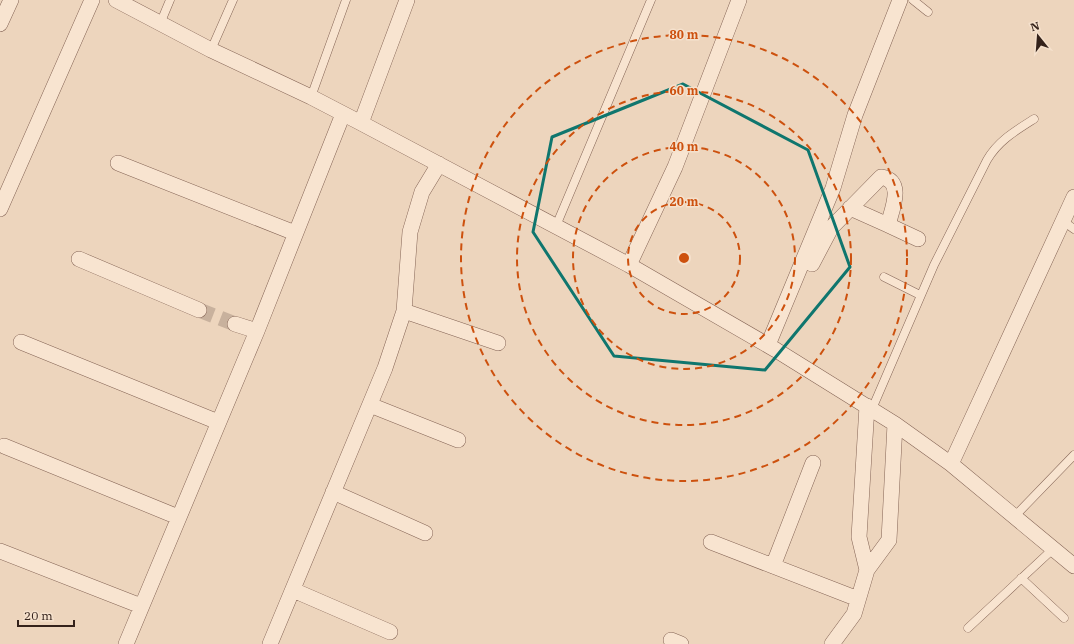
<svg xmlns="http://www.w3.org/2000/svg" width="1074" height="644" viewBox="0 0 1074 644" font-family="'IBM Plex Serif',serif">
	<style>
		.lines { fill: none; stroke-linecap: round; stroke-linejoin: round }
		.street-tunnel { stroke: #c8b19d; stroke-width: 15; stroke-dasharray: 15 8; stroke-linecap: butt }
		.lane-casing { stroke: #856556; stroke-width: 9 }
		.street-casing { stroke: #856556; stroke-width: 16 }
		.lane { stroke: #f8e4d0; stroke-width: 8 }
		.street { stroke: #f8e4d0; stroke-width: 15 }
		.marked { fill: none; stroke: #0f766e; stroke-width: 3; stroke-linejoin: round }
		.ring { fill: none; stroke: #cd510e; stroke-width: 2; stroke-dasharray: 7 5 }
		.centre { fill: #cd510e; stroke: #f5e1cd; stroke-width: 2 }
		.ring-label { font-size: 12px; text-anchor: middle; font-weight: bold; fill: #cd510e; stroke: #f5e1cd; stroke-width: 3; stroke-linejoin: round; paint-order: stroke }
	</style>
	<rect width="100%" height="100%" fill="#edd5bd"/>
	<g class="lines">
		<path class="street-tunnel" d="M 199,310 L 235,324"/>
		<defs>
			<path id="lane" d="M 913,0 L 928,12
				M 160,24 L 170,0
				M 211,50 L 233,0
				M 311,97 L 346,0
				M 1063,221 L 1074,229
				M 556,226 L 651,0
				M 884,277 L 920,295
				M 872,409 L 934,265 L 987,160 C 998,141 1015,131 1034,119
				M 1014,517 L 1074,455
				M 1021,578 L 1064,618
				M 968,628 L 1053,549"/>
			<path id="street" d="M 116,0 L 211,50 L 311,97 L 361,123 L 629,265 L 776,350 L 895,424 L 951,464 L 1074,566
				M 0,24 L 11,0
				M 361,123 L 407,0
				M 118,163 L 295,233
				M 850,208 L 888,225
				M 0,209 L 92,0
				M 79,259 L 199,310
				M 812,264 L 831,228 L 881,177 C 905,181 892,209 888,225 L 918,239
				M 629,265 L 675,167 L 739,0
				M 404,311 L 498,343
				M 235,324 L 257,331
				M 21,342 L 218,422
				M 768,345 L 833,188 L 855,115 L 900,0
				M 370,405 L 458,440
				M 867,406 L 859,537 L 867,570 L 889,540 L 895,424
				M 4,446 L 178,517
				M 951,464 L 1074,197
				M 333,492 L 425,533
				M 711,542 L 858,599
				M 0,551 L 141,606
				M 773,566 L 813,463
				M 293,590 L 390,632
				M 671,640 L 681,644
				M 126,644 L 257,331 L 343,114
				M 270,644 L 385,368 L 404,311 L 410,232 L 422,192 L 439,164
				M 832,644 L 854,614 L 867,570"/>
		</defs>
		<use href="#lane" class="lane-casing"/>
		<use href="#street" class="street-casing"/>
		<use href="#lane" class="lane"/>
		<use href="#street" class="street"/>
	</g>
	<path class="marked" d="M 683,84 L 808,150 L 850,267 L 765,370 L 614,356 L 533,232 L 552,137 Z"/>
	<g class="ring">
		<circle cx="684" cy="258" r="56"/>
		<circle cx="684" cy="258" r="111"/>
		<circle cx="684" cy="258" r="167"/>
		<circle cx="684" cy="258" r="223"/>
	</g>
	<circle cx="684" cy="258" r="6" class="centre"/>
	<g class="ring-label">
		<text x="684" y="39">80 m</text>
		<text x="684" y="95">60 m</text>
		<text x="684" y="151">40 m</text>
		<text x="684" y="206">20 m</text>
	</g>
	<g transform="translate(1038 36) rotate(343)" stroke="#f5e1cd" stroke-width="3" paint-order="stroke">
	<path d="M0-3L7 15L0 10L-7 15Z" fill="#34221b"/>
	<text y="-6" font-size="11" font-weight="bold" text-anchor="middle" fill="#34221b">N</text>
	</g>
	<path d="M18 620v6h56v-6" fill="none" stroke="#34221b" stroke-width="2"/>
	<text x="24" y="620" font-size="12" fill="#34221b" stroke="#f5e1cd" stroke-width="3" paint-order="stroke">20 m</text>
</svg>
